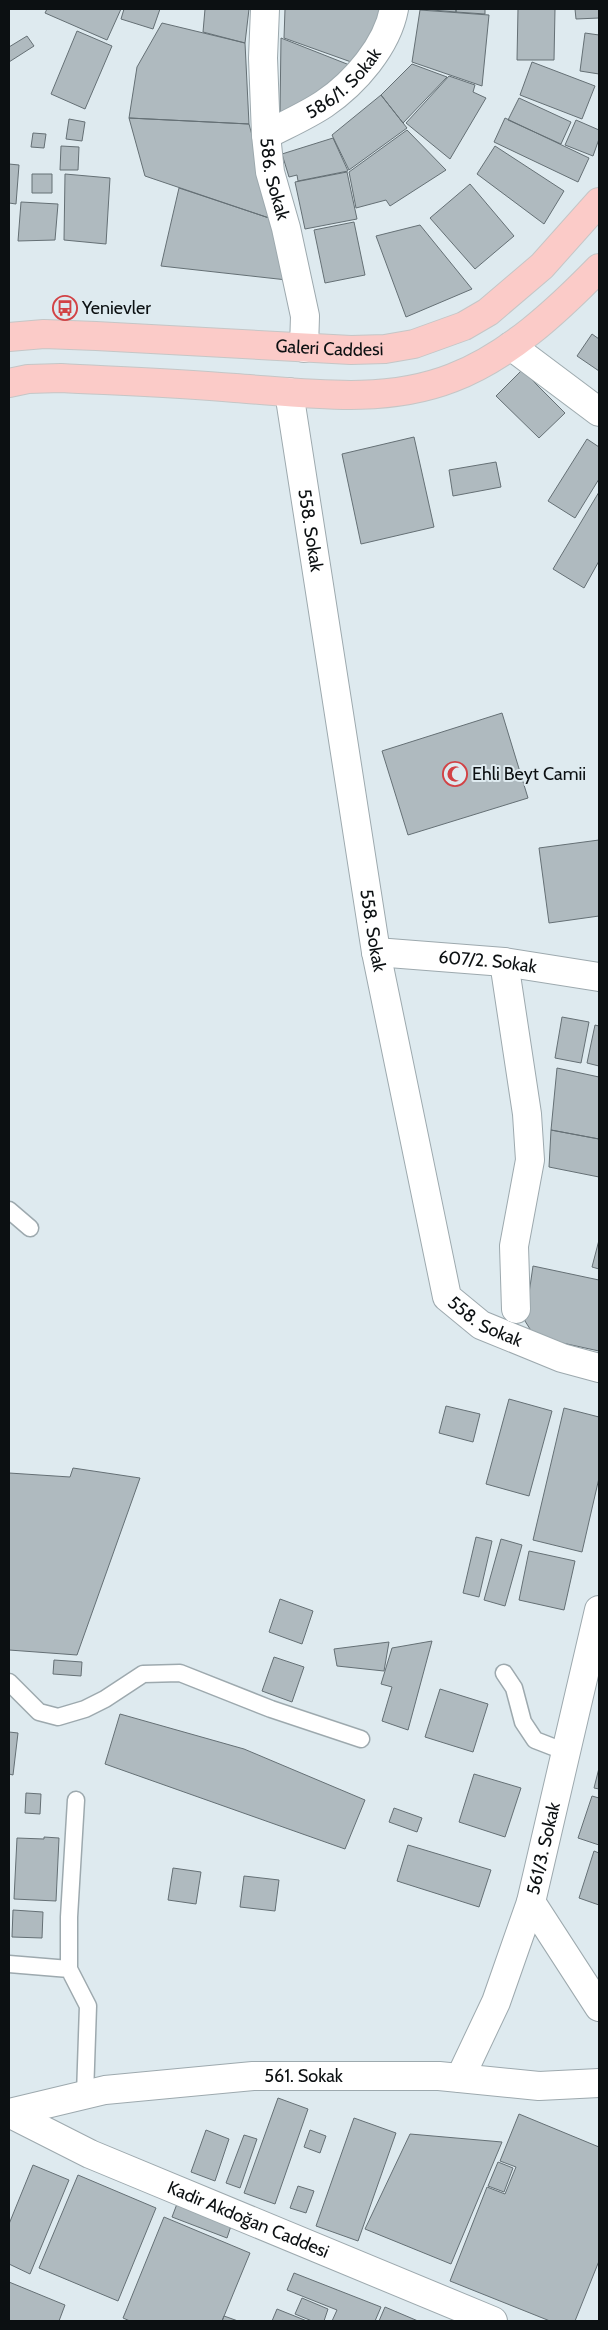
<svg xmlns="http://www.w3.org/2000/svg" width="608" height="2330" viewBox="0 0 608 2330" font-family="Cabin,sans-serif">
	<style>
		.building { fill: #afbabf; stroke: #657075 }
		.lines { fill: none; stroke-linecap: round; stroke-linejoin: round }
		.service-casing { stroke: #9da9ae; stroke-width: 19 }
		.minor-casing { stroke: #9da9ae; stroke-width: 30 }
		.primary-casing { stroke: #c5c6c6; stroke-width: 30 }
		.service { stroke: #fff; stroke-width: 16 }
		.minor { stroke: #fff; stroke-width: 28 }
		.primary { stroke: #fbcbc8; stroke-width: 28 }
		.labels { text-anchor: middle; stroke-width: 4; stroke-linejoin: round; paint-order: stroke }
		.street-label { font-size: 18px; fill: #0c1012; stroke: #deeaef }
		.poi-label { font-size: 18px; fill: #0c1012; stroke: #deeaef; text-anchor: start }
	</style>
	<rect width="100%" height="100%" fill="#deeaef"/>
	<path class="building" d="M 47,9 L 121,9 L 107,40 L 45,13 Z
		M 124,9 L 160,9 L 153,29 L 121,19 Z
		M 205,9 L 249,9 L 245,43 L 203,32 Z
		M 285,9 L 385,9 L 354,63 L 284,38 Z
		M 420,9 L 456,9 L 456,12 Z
		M 456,9 L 485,9 L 485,14 L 456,12 Z
		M 518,9 L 555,9 L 554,60 L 517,60 Z
		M 575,9 L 599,9 L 599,18 L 576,19 Z
		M 420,10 L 489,15 L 482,86 L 412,62 Z
		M 162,23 L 245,43 L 249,124 L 129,118 L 137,67 Z
		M 77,31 L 112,46 L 85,109 L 51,94 Z
		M 585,33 L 599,35 L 599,74 L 580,71 Z
		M 27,36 L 34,46 L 9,62 L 9,47 Z
		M 281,38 L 352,66 L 331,88 L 280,113 Z
		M 532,62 L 595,86 L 582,119 L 520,95 Z
		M 412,64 L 447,77 L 403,123 L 381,95 Z
		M 449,76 L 475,85 L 473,92 L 486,98 L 450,159 L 406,123 Z
		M 381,95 L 407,128 L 349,170 L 332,135 Z
		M 519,98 L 571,122 L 561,144 L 508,120 Z
		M 129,118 L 249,124 L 275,220 L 145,176 Z
		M 505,118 L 589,158 L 578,182 L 494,142 Z
		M 69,119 L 85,122 L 82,141 L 66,139 Z
		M 576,120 L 599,130 L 599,139 L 593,156 L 565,145 Z
		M 407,130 L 446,170 L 390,206 L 386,200 L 356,208 L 349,172 Z
		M 33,133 L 46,134 L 44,148 L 31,147 Z
		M 333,138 L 348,171 L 298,181 L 297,175 L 289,177 L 282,154 Z
		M 61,146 L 79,147 L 78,170 L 60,170 Z
		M 495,146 L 564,191 L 544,224 L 477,174 Z
		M 9,164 L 19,165 L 16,204 L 9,203 Z
		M 347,172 L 357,219 L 305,229 L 295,182 Z
		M 32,174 L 52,174 L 52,193 L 32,193 Z
		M 65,174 L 110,178 L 106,244 L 64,240 Z
		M 470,184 L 514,236 L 475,269 L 430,218 Z
		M 179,188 L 275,220 L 287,280 L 161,266 Z
		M 21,202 L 58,204 L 55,240 L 18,241 Z
		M 354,222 L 365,275 L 325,283 L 314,230 Z
		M 420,225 L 472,289 L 406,317 L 376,236 Z
		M 592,334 L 599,339 L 599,371 L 577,356 Z
		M 522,370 L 565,413 L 539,438 L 496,396 Z
		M 414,437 L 434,527 L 361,544 L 342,454 Z
		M 587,439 L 599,447 L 599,479 L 575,518 L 548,501 Z
		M 496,462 L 501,487 L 453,496 L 449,470 Z
		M 599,492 L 599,561 L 584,588 L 553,569 Z
		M 502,713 L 528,798 L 408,835 L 382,751 Z
		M 599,840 L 599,916 L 549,923 L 539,848 Z
		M 562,1017 L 589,1022 L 581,1063 L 555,1058 Z
		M 595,1025 L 599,1026 L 599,1066 L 587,1063 Z
		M 557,1068 L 599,1077 L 599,1139 L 551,1130 Z
		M 551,1130 L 599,1139 L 599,1177 L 549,1167 Z
		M 599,1240 L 599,1269 L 592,1267 Z
		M 533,1266 L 599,1280 L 599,1351 L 535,1337 L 525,1321 Z
		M 509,1399 L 552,1411 L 529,1496 L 486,1484 Z
		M 446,1406 L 480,1414 L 473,1442 L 439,1433 Z
		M 564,1408 L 599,1417 L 599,1478 L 582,1552 L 533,1540 Z
		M 73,1468 L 140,1478 L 77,1655 L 9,1650 L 9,1473 L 70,1477 Z
		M 476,1537 L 492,1541 L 479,1597 L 463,1593 Z
		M 501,1539 L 522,1545 L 505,1606 L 484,1600 Z
		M 529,1551 L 575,1561 L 564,1610 L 519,1600 Z
		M 280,1599 L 313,1611 L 302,1644 L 269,1632 Z
		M 432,1641 L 408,1730 L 382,1721 L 392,1687 L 381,1684 L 392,1648 Z
		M 389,1642 L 384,1671 L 337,1666 L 334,1649 Z
		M 274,1657 L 304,1667 L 292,1702 L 262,1691 Z
		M 54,1660 L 82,1662 L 81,1676 L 53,1674 Z
		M 440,1689 L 488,1704 L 473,1752 L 425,1737 Z
		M 120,1714 L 244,1749 L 365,1800 L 345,1849 L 105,1764 Z
		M 9,1732 L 18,1733 L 13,1775 L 9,1774 Z
		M 599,1768 L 599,1789 L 594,1788 Z
		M 474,1774 L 521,1788 L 505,1837 L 459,1822 Z
		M 26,1793 L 41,1794 L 40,1814 L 25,1813 Z
		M 592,1796 L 599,1798 L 599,1845 L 578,1838 Z
		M 394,1808 L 422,1818 L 417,1832 L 389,1822 Z
		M 44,1837 L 59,1838 L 56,1901 L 14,1899 L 17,1838 L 44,1839 Z
		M 408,1845 L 491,1870 L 479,1907 L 397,1881 Z
		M 594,1851 L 599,1853 L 599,1905 L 579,1898 Z
		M 173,1868 L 201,1872 L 196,1904 L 168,1900 Z
		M 244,1876 L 279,1880 L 275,1911 L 240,1907 Z
		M 13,1910 L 43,1912 L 42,1938 L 12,1937 Z
		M 278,2098 L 308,2109 L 275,2204 L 244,2193 Z
		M 519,2114 L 599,2147 L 599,2261 L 575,2321 L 550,2321 L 450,2281 L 487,2187 L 505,2194 L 516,2167 L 500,2161 Z
		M 354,2118 L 396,2133 L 358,2241 L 316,2226 Z
		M 206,2130 L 229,2139 L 215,2181 L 191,2172 Z
		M 310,2130 L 326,2136 L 320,2153 L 304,2147 Z
		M 410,2134 L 502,2142 L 451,2264 L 365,2229 Z
		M 244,2135 L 257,2139 L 240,2188 L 226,2183 Z
		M 498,2162 L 513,2168 L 504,2192 L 488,2186 Z
		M 33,2165 L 69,2180 L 30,2274 L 9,2264 L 9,2224 Z
		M 78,2175 L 156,2208 L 118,2301 L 39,2268 Z
		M 298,2186 L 314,2191 L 306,2213 L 290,2208 Z
		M 180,2196 L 234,2217 L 227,2238 L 172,2217 Z
		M 164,2217 L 250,2253 L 222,2321 L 130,2321 L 123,2318 Z
		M 294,2273 L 381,2307 L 375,2321 L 332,2321 L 337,2310 L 287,2290 Z
		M 9,2282 L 65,2305 L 59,2321 L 9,2321 Z
		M 302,2298 L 328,2309 L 324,2321 L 312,2321 L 295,2314 Z
		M 385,2307 L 418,2321 L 379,2321 Z
		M 277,2309 L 307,2321 L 272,2321 Z
		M 224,2316 L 238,2321 L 222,2321 Z"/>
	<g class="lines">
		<defs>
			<path id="service" d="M 9,1210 L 30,1228
				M 504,1673 L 514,1688 L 523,1722 L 535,1740 L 566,1752
				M 9,1682 L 39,1712 L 58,1717 L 85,1709 L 105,1699 L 143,1674 L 180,1673 L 271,1709 L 361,1739
				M 76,1800 L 69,1917 L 69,1969 L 88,2006 L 85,2095
				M 9,1964 L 69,1969"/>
			<g id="minor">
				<path id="s1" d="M 265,9 L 263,58 L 266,135 L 270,172 L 286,228 L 305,316 L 304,348"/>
				<path id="s2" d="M 266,135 C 285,125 306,116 324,104 C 355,83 387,46 394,9"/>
				<path d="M 511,346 L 599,412"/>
				<path id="s3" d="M 289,392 L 376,952 L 447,1297 L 481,1325 L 562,1358 L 599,1368"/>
				<path id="s4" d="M 376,952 L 504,962 L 599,977"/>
				<path d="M 504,962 L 527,1114 L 530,1160 L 514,1246 L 516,1309"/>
				<path d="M 531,1902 L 599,2007"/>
				<path id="s5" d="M 460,2078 L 496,2002 L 531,1902 L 599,1610"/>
				<path id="s6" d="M 9,2113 L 105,2090 L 253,2076 L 439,2076 L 539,2086 L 599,2083"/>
				<path id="s7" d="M 9,2113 L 90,2154 L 493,2321"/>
			</g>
			<g id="primary">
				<path id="s8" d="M 9,337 L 44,334 L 96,336 L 351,350 L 385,349 L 414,344 L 464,326 L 488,312 L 542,266 L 599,202"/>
				<path d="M 9,383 L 28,379 L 61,378 C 119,381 177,383 235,388 C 307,393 383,405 452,378 C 509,356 557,311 599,268"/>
			</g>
		</defs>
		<use href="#service" class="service-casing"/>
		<use href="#minor" class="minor-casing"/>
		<use href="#primary" class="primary-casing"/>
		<use href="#service" class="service"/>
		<use href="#minor" class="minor"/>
		<use href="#primary" class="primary"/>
	</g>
	<defs>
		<symbol id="bus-ring" viewBox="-11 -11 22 22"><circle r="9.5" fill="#deeaef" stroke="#d24245" stroke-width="1.5"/><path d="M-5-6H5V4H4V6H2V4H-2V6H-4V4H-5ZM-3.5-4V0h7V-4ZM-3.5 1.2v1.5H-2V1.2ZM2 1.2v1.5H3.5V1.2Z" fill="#d24245"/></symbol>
		<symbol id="mosque-ring" viewBox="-11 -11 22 22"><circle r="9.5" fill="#deeaef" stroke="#d24245" stroke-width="1.5"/><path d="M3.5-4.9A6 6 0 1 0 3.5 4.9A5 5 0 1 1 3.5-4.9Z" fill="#d24245"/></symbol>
	</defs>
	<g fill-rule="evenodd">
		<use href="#bus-ring" x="51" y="294" width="28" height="28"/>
		<use href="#mosque-ring" x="441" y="760" width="28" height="28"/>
	</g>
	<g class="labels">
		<g class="street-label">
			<text dy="6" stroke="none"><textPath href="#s2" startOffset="94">586/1. Sokak</textPath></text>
			<text dy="6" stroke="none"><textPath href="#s1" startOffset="171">586. Sokak</textPath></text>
			<text dy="6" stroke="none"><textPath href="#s8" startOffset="321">Galeri Caddesi</textPath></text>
			<text dy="6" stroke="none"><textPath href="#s3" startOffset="140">558. Sokak</textPath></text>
			<text dy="6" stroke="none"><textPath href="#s3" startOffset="545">558. Sokak</textPath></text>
			<text dy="6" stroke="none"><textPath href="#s4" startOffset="112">607/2. Sokak</textPath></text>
			<text dy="6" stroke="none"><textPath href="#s3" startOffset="965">558. Sokak</textPath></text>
			<text dy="6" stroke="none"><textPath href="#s5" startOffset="245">561/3. Sokak</textPath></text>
			<text dy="6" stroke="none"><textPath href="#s6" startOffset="298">561. Sokak</textPath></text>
			<text dy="6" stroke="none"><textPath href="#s7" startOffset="262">Kadir Akdoğan Caddesi</textPath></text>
		</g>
		<g class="poi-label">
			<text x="82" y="314">Yenievler</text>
			<text x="472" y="780">Ehli Beyt Camii</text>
		</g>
	</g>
	<rect width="608" height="2330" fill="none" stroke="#0c1012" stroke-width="20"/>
</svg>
